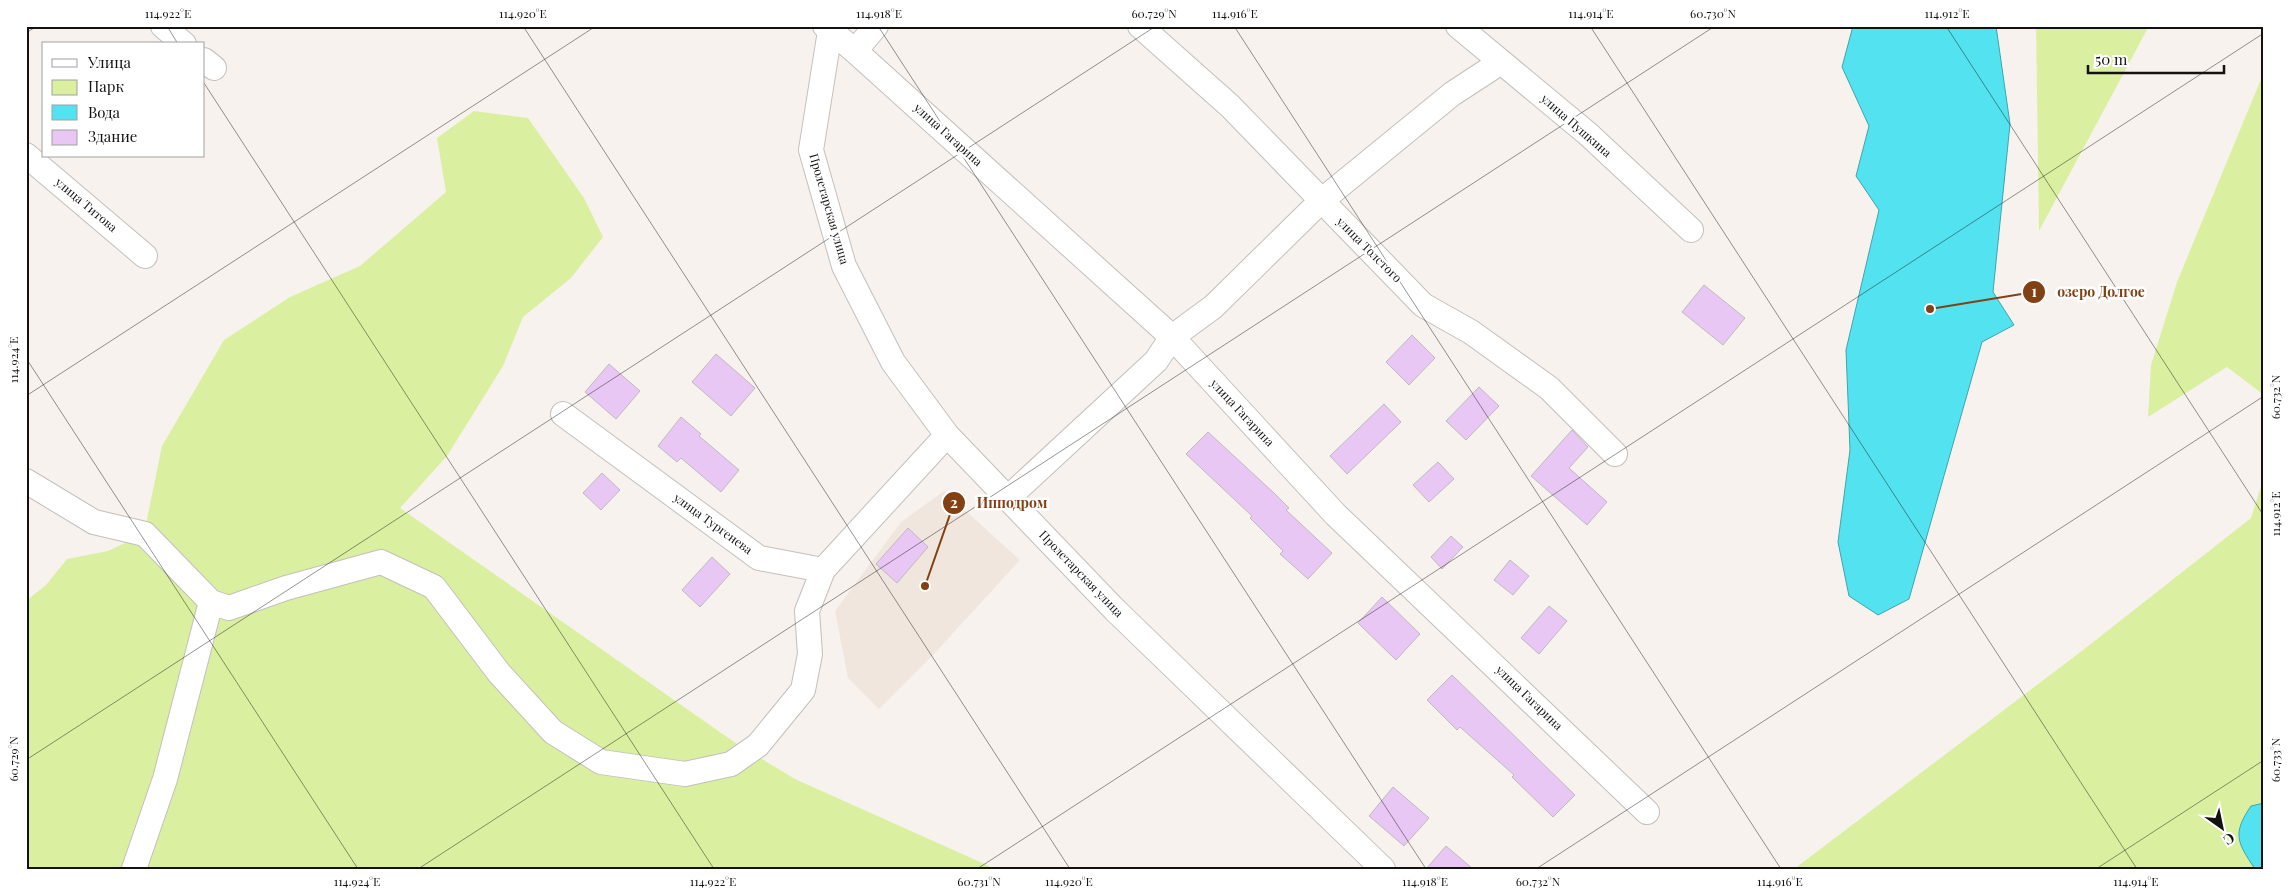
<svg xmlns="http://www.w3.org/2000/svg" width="2290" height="895" viewBox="0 0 2290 895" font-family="'Playfair Display',serif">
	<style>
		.built { fill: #f0e6dd }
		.green { fill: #daf0a0 }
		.water { fill: #53e3f0; stroke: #40a4ad }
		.building { fill: #e9c7f5; stroke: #bdbabe }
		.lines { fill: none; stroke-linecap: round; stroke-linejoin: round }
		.minor-casing { stroke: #c4bfbb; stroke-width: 26 }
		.minor { stroke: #fff; stroke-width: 24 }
		.ticks { fill: none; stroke: #141211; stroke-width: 1; stroke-opacity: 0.45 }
		.labels { text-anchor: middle; stroke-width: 5; stroke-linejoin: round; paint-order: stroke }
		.street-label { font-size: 12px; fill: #141211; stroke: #fff }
		.leader { fill: none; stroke: #834012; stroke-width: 2 }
		.callout-dot { fill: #834012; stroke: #fff; stroke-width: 2 }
		.mark-label { font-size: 15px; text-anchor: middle; font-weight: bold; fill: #fff }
		.callout-label { font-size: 14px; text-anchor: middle; font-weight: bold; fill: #834012; stroke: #fff; stroke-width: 5; stroke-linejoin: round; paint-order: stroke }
		.neatline { fill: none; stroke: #141211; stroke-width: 2 }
		.ticks-label { font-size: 12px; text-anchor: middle; fill: #141211 }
	</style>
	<rect width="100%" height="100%" fill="#f7f2ee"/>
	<path class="built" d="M 944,491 L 1020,560 L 933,655 L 879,709 L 848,678 L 835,611 L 901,522 Z"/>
	<path class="green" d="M 2036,26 L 2149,26 L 2039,231 Z
		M 2264,72 L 2264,395 L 2227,367 L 2148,417 L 2151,365 L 2177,282 Z
		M 474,111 L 528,118 L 584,198 L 603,237 L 571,278 L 523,317 L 503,366 L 447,456 L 400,508 L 737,744 L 795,779 L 989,866 L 991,869 L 26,869 L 26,601 L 46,585 L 67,559 L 108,551 L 144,534 L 162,446 L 224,340 L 290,297 L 360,266 L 446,192 L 437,138 Z
		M 2264,477 L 2264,803 L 2251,806 L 2251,862 L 2255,869 L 1794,869 L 2083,650 L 2251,518 Z"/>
	<path class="water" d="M 1853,26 L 1996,26 L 2010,124 L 1993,292 L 2014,325 L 1982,342 L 1909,599 L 1878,615 L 1849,596 L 1838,542 L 1850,450 L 1846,350 L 1879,210 L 1856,176 L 1869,126 L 1842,67 Z
		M 2264,803 L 2264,869 L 2255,869 C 2237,842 2232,834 2251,806 Z"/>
	<path class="building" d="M 1704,285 L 1745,318 L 1723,345 L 1682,312 Z
		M 1412,335 L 1435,358 L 1409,385 L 1386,362 Z
		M 716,354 L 755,388 L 731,416 L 692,382 Z
		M 609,364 L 640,391 L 616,419 L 585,392 Z
		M 1479,387 L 1499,406 L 1466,440 L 1446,421 Z
		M 1384,404 L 1401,422 L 1347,474 L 1330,456 Z
		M 681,417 L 701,434 L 699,436 L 739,470 L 721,492 L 681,458 L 677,462 L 658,446 Z
		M 1572,430 L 1588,447 L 1569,468 L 1607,502 L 1587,525 L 1531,476 Z
		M 1208,432 L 1274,493 L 1289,508 L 1286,510 L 1332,553 L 1308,579 L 1280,554 L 1283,551 L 1250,518 L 1252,516 L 1186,454 Z
		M 1438,462 L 1454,479 L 1429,502 L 1413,485 Z
		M 602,473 L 620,490 L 601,510 L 583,493 Z
		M 908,528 L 928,547 L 897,583 L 876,564 Z
		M 1451,536 L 1463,547 L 1442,569 L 1431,557 Z
		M 712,557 L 730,574 L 700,607 L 682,590 Z
		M 1510,560 L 1529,576 L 1513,595 L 1494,580 Z
		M 1382,597 L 1420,634 L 1396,660 L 1358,623 Z
		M 1549,606 L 1567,621 L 1539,654 L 1521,638 Z
		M 1452,675 L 1575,795 L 1553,817 L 1512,777 L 1514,775 L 1460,727 L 1457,730 L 1427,700 Z
		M 1393,787 L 1429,818 L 1404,846 L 1369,816 Z
		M 1446,846 L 1473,869 L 1426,869 Z"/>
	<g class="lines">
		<defs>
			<path id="minor" d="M 163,26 L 184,44
				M 825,26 L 855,51 L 1172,337 L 1335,514 L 1647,812
				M 1140,26 L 1230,106 L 1423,305 L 1471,332 L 1549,388 L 1615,454
				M 1458,26 L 1588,134 L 1691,230
				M 830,31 L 811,150 L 844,266 L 893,362 L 947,435 L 1115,610 L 1383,869
				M 855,51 L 876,26
				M 204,60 L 214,68
				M 26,155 L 145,256
				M 563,414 L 759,558 L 823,570 L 947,435
				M 26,481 L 94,522 L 145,534 L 211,602 L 229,608 L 286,588 L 381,562 L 434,587 L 499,673 L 553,732 L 601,762 L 685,774 L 731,764 L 758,745 L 803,690 L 810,654 L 807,611 L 823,570
				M 1009,497 L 1156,361 L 1172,337 L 1213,307 L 1321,201 L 1452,94 L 1501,62
				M 134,869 L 165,779 L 211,602"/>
		</defs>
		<use href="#minor" class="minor-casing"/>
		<use href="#minor" class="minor"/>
	</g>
	<path class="ticks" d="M 167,26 L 178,44M 523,26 L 1070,869M 878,26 L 1426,869M 1234,26 L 1781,869M 1590,26 L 2137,869M 1946,26 L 2264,516M 26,33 L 37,26M 204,83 L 714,869M 26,358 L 358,869M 26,396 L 596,26M 26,760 L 1156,26M 418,869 L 1715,26M 977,869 L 2264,33M 1536,869 L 2264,396M 2096,869 L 2264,760"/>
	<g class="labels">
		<g class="street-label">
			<text transform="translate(1576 126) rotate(41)" y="4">улица Пушкина</text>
			<text transform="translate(948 135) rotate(42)" y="4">улица Гагарина</text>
			<text transform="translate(86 205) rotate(40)" y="4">улица Титова</text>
			<text transform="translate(829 209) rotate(74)" y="4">Пролетарская улица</text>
			<text transform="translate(1369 250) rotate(45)" y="4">улица Толстого</text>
			<text transform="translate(1242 413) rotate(47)" y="4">улица Гагарина</text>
			<text transform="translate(713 524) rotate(36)" y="4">улица Тургенева</text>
			<text transform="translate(1081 574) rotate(46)" y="4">Пролетарская улица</text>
			<text transform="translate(1529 698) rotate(44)" y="4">улица Гагарина</text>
		</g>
	</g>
	<path class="leader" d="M1930 309L2034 292M925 586L954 503"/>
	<g class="callout-dot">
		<circle cx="1930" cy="309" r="5"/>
		<circle cx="925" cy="586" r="5"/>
		<circle cx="2034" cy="292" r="12"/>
		<circle cx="954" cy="503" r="12"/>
	</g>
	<g class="mark-label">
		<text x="2034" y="297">1</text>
		<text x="954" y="508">2</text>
	</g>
	<g class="callout-label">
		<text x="2101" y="297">озеро Долгое</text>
		<text x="1012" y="508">Ипподром</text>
	</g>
	<rect width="2290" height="895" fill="none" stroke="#ffffff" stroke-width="55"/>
	<rect x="42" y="42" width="162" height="115" fill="#ffffff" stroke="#a1a0a0"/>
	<rect x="52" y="59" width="25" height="8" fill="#ffffff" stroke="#a1a0a0"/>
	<text x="88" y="68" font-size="15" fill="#141211">Улица</text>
	<rect x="52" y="80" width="25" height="15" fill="#daf0a0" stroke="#a1a0a0"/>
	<text x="88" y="92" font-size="15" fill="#141211">Парк</text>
	<rect x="52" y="105" width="25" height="15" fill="#53e3f0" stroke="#a1a0a0"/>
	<text x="88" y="118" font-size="15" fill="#141211">Вода</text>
	<rect x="52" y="130" width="25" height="15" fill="#e9c7f5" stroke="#a1a0a0"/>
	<text x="88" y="142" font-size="15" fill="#141211">Здание</text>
	<g transform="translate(2222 828) rotate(147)" stroke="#ffffff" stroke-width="4" paint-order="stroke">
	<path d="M0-4L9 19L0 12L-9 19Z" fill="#141211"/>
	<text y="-8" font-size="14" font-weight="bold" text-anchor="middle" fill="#141211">С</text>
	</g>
	<path d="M2088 65v8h136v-8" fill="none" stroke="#141211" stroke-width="2.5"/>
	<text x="2095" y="65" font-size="15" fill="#141211" stroke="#ffffff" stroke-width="4" paint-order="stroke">50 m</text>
	<rect x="28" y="28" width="2234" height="840" class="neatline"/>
	<g class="ticks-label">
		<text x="168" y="18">114.922°E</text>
		<text x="523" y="18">114.920°E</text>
		<text x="879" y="18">114.918°E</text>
		<text x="1154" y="18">60.729°N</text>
		<text x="1235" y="18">114.916°E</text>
		<text x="1591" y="18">114.914°E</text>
		<text x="1713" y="18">60.730°N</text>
		<text x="1947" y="18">114.912°E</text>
		<text transform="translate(14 360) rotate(-90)" y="4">114.924°E</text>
		<text transform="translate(2276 397) rotate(-90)" y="4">60.732°N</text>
		<text transform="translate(2276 514) rotate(-90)" y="4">114.912°E</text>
		<text transform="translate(14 759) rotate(-90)" y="4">60.729°N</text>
		<text transform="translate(2276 760) rotate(-90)" y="4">60.733°N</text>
		<text x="357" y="886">114.924°E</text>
		<text x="713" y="886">114.922°E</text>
		<text x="979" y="886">60.731°N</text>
		<text x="1069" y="886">114.920°E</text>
		<text x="1425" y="886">114.918°E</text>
		<text x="1538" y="886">60.732°N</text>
		<text x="1780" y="886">114.916°E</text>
		<text x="2136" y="886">114.914°E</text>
	</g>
</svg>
